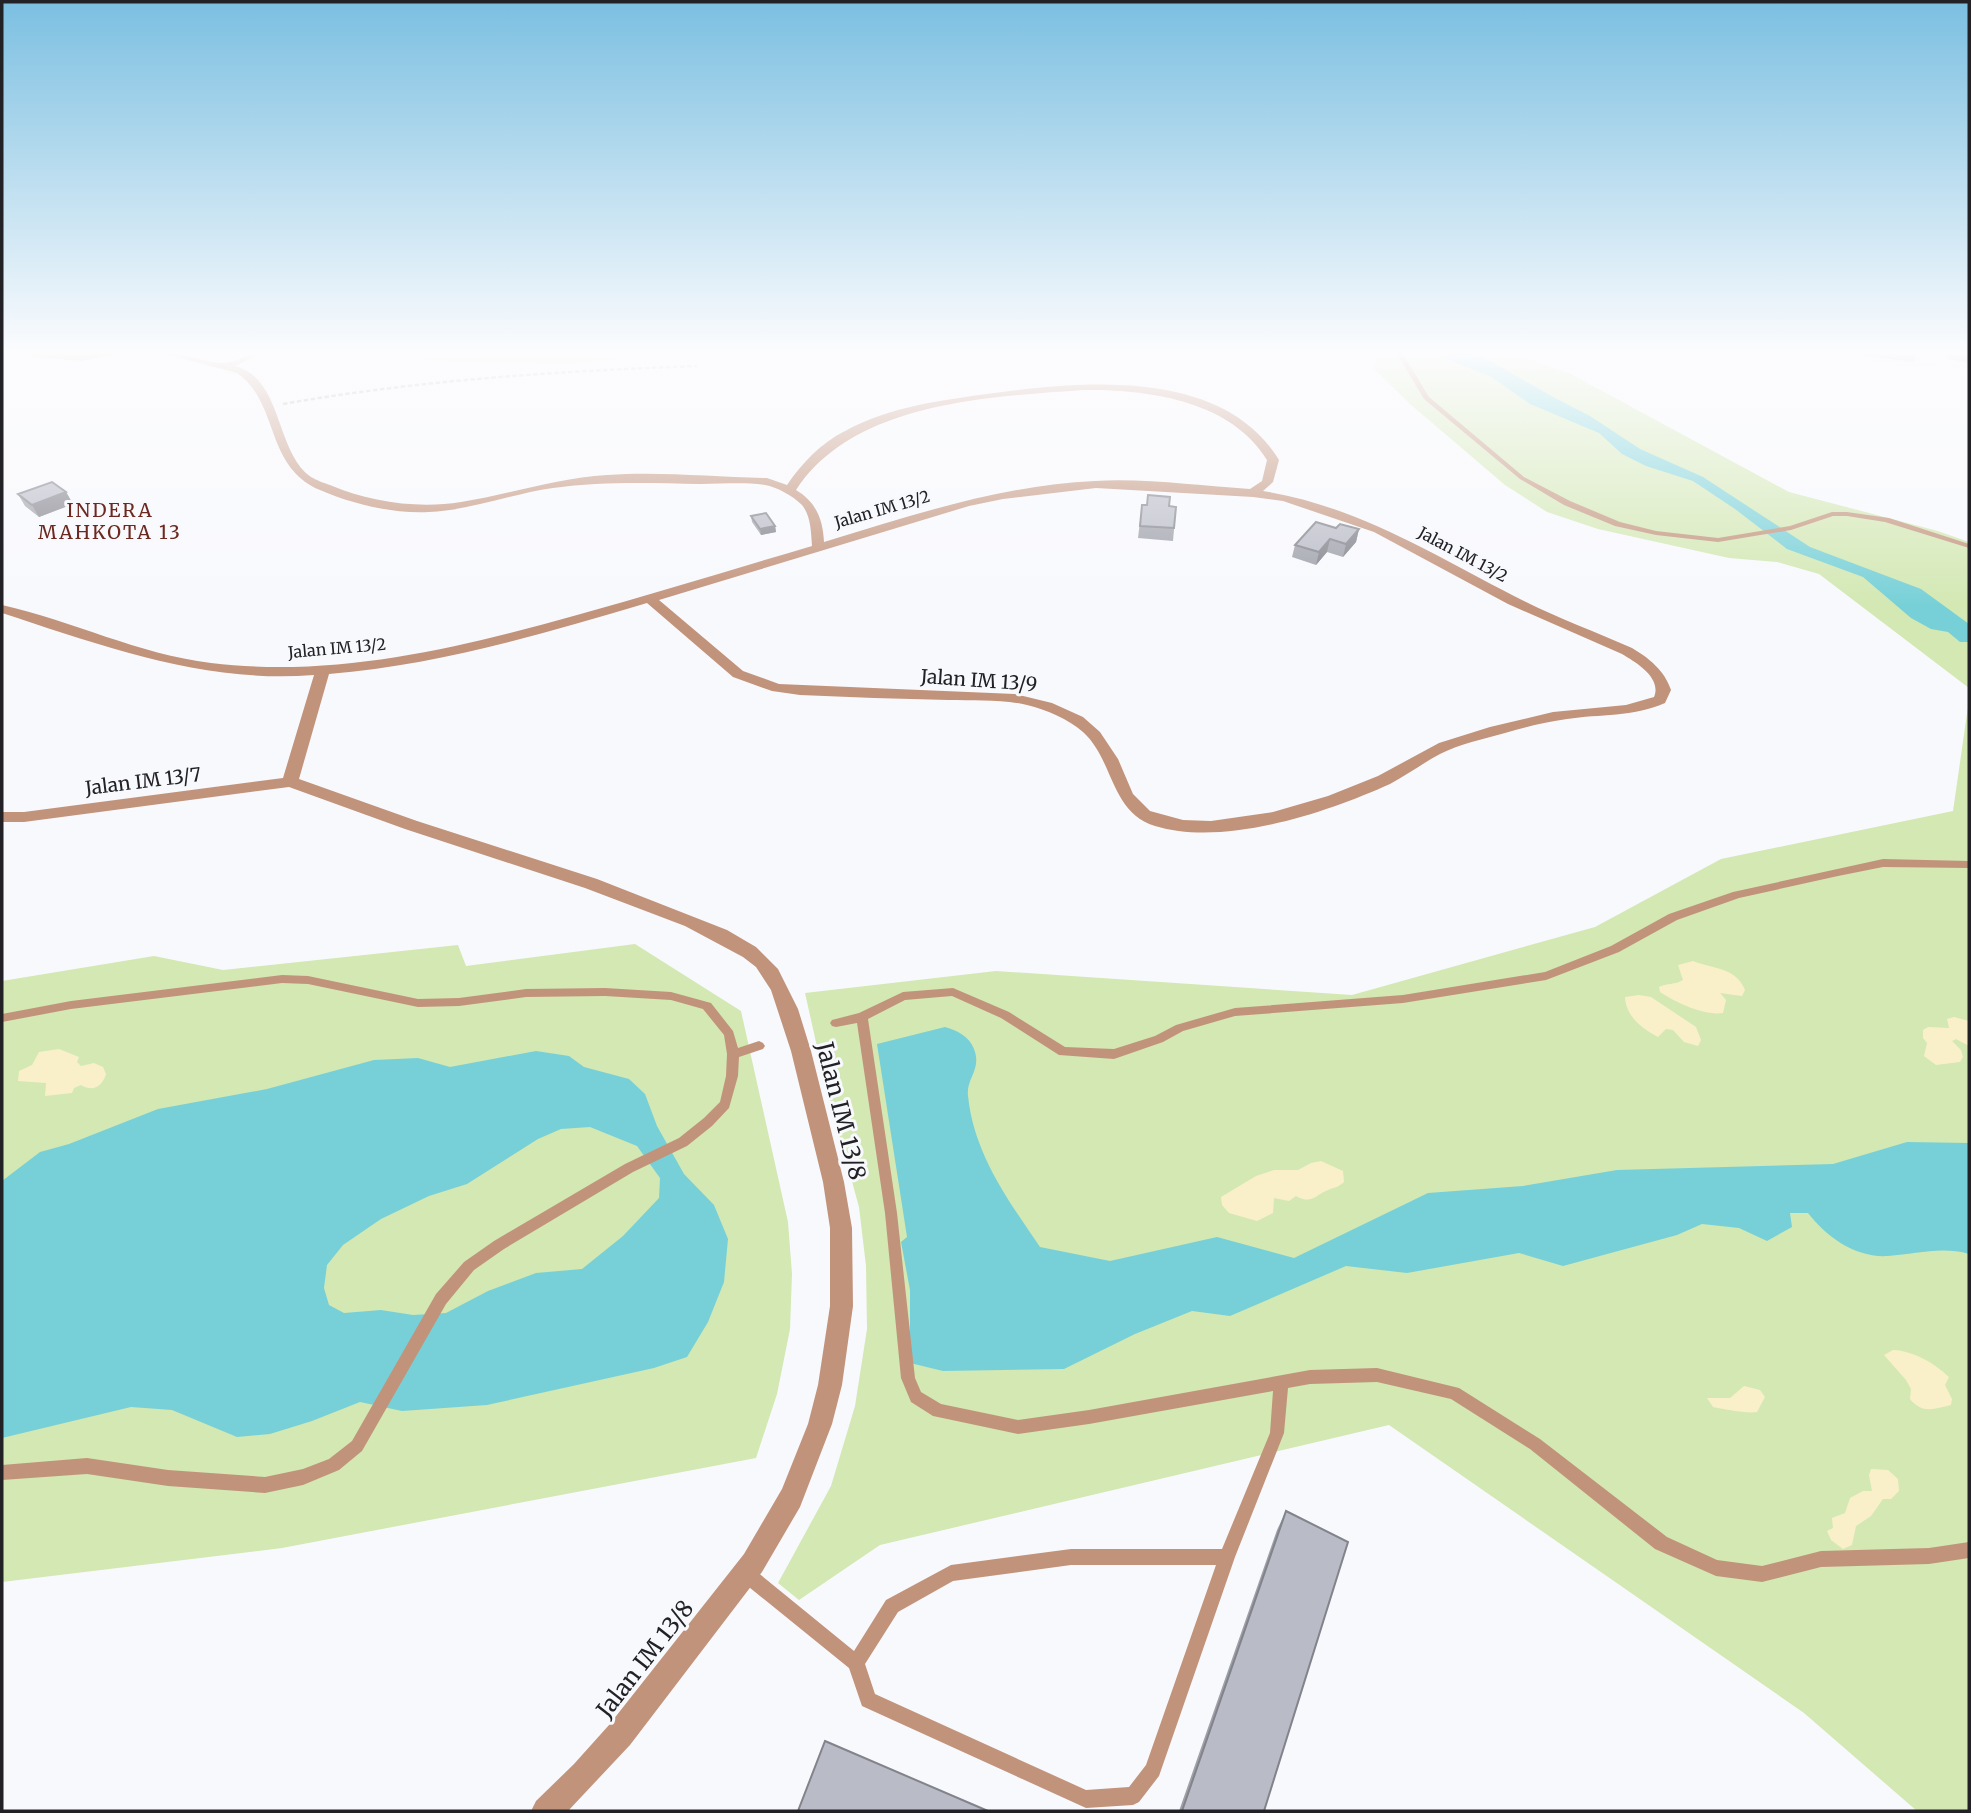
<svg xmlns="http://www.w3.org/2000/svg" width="1971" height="1813" viewBox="0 0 1971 1813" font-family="Merriweather,serif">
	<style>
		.built { fill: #eceefd }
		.green { fill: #d3e8b3 }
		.sand { fill: #f9f0ca }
		.water { fill: #77d0d7; fill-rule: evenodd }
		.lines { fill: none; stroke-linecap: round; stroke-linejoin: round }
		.path { stroke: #b4b5b9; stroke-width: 2.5; stroke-dasharray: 4.5 2.5; stroke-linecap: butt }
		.lane { fill: #c2937b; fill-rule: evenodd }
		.street { fill: #c2937b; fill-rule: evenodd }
		.wall { fill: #9fa1aa }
		.shaded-wall { fill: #82838b }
		.building { fill: #b9bbc6; stroke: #82838b; stroke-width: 2 }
		.labels { text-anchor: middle; stroke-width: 6; stroke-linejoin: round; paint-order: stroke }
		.far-street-label { font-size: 16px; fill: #222226; stroke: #f8f9fd }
		.far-quarter-label { font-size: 19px; letter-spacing: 2px; fill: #6d281f; stroke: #f8f9fd }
		.street-label { font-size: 19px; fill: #222226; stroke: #f8f9fd }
		.near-street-label { font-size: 23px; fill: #222226; stroke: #f8f9fd }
	</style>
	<rect width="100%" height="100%" fill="#f8f9fd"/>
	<path class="built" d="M 1824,354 L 1969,354 L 1969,368 L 1901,366 Z"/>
	<path class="green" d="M 374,354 L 657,354 L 571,364 L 456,362 Z
		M 1377,354 L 1512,354 L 1569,373 L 1789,492 L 1938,531 L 1969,542 L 1969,688 L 1819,574 L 1777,562 L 1729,558 L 1598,529 L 1547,512 L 1505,485 L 1410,404 L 1373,368 Z
		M 1969,700 L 1969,1811 L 1917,1811 L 1804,1713 L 1389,1425 L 880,1545 L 799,1600 L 778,1583 L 831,1486 L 855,1406 L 867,1329 L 866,1266 L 859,1207 L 826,1087 L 805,993 L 996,971 L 1352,995 L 1595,927 L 1721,859 L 1953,811 Z
		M 635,944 L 741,1011 L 788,1222 L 792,1274 L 790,1329 L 777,1394 L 756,1458 L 282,1548 L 2,1582 L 2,981 L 154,956 L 223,970 L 458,945 L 466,966 Z"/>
	<path class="sand" d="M 1693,961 C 1713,969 1736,967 1745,990 L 1742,996 L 1720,993 L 1726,1000 L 1723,1013 C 1704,1016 1675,1002 1660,992 L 1659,987 C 1667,983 1675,985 1683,980 L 1678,965 Z
		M 1639,995 L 1651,997 L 1696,1027 L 1701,1040 L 1698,1046 L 1684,1042 L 1673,1030 L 1666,1029 L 1658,1037 C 1641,1028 1626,1016 1625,997 Z
		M 1954,1017 L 1969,1021 L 1969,1046 L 1956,1039 L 1952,1041 L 1961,1050 L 1963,1057 L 1960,1062 L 1936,1065 L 1924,1056 L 1927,1043 L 1923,1038 L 1923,1030 L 1928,1027 L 1949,1028 L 1947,1019 Z
		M 59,1049 L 79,1057 L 77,1062 L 81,1066 L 94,1063 L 103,1067 L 106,1074 C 102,1087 93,1092 81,1085 L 74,1088 L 72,1093 L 45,1096 L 46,1083 L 18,1081 L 19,1071 L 32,1065 L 39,1052 Z
		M 1321,1161 L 1343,1171 L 1344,1182 C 1337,1188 1335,1187 1328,1190 C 1315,1195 1312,1205 1296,1196 L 1289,1201 L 1274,1198 L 1273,1213 L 1257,1221 L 1229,1213 L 1222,1205 L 1221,1197 L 1256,1176 L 1274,1170 L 1298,1170 L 1311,1163 Z
		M 1893,1350 C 1914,1351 1934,1363 1949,1377 L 1945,1385 L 1952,1399 L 1951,1405 C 1934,1409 1922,1414 1910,1399 L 1911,1389 L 1906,1380 L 1884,1355 Z
		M 1744,1386 L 1760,1390 L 1765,1397 L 1757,1412 C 1748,1414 1723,1409 1713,1407 L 1707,1398 L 1730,1398 Z
		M 1871,1469 L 1888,1470 L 1898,1479 L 1899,1491 L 1891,1499 L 1883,1499 L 1871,1516 L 1856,1526 L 1852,1545 L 1843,1549 L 1831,1540 L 1827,1531 L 1833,1528 L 1832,1518 L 1845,1513 L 1850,1498 L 1863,1491 L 1872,1491 L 1869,1475 Z"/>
	<path class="water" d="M 1440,354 L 1474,354 L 1492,362 L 1553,397 L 1590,416 L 1640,449 L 1703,477 L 1810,547 L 1921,589 L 1969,624 L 1969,642 L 1960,642 L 1948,632 L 1931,629 L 1911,618 L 1863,577 L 1787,549 L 1735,509 L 1693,481 L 1646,466 L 1622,454 L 1599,433 L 1530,404 L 1490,376 L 1453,362 Z
		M 945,1027 C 958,1031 969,1036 974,1049 C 982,1070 966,1078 968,1096 C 974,1154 1008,1200 1040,1247 L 1110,1261 L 1217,1237 L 1294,1258 L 1428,1193 L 1523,1186 L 1617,1170 L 1833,1164 L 1907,1142 L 1969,1143 L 1969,1254 C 1942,1246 1916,1254 1888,1256 C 1855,1258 1827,1237 1808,1213 L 1790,1213 L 1792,1227 L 1767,1241 L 1739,1228 L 1702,1224 L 1677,1235 L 1563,1266 L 1519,1253 L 1407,1273 L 1346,1266 L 1230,1316 L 1192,1311 L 1135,1334 L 1064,1369 L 943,1371 L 910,1363 L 910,1290 L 901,1242 L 907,1237 L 877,1044 Z
		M 536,1051 L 569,1056 L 584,1067 L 629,1079 L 645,1094 L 657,1126 L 684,1174 L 714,1205 L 728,1239 L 724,1282 L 708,1322 L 687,1357 L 654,1368 L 487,1405 L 402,1411 L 360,1402 L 312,1421 L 270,1434 L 237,1437 L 172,1410 L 131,1407 L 2,1438 L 2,1181 L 40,1152 L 69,1144 L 158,1109 L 267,1089 L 374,1060 L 418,1058 L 450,1067 ZM 590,1127 L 637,1146 L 660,1178 L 659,1198 L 623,1236 L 582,1269 L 536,1273 L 488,1291 L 446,1313 L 413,1315 L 381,1310 L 344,1313 L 329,1305 L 324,1288 L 327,1265 L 343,1245 L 381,1219 L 429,1196 L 467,1184 L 538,1139 L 561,1129 Z"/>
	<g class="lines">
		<path class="path" d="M 283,404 C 420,380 558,371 697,366"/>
		<path class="lane" d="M 1397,354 L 1403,354 L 1429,397 L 1524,477 L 1570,501 L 1620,522 L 1656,531 L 1718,538 L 1790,526 L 1832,512 L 1847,512 L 1889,518 L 1969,544 L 1969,548 L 1885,522 L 1847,516 L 1833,516 L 1791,530 L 1718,542 L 1656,535 L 1615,526 L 1564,505 L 1520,479 L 1424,399 Z
			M 1883,859 L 1969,861 L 1969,868 L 1883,867 L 1838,876 L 1739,898 L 1677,920 L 1619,952 L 1546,980 L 1403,1003 L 1235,1016 L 1183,1031 L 1163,1042 L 1114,1059 L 1059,1055 L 1001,1018 L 952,996 L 905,1000 L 868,1019 L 897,1213 L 915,1378 L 921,1392 L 941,1404 L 1018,1420 L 1089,1410 L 1310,1370 L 1377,1368 L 1459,1388 L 1540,1439 L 1667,1537 L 1717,1560 L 1762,1566 L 1821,1551 L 1929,1548 L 1969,1542 L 1969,1558 L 1929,1564 L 1821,1567 L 1762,1582 L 1716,1576 L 1655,1549 L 1530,1449 L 1451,1399 L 1377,1382 L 1310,1384 L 1288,1388 L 1284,1433 L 1235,1557 L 1159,1776 L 1139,1802 L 1133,1805 L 1086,1808 L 862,1706 L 849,1668 L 739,1579 L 737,1573 L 739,1567 L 745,1565 L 751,1567 L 854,1651 L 886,1600 L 951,1565 L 1071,1549 L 1222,1549 L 1270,1433 L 1273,1391 L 1089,1424 L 1018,1434 L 933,1416 L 911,1402 L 901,1378 L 885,1213 L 857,1023 L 836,1027 L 832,1026 L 830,1023 L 832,1020 L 859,1013 L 903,992 L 953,988 L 1009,1012 L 1065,1047 L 1114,1049 L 1155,1036 L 1176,1025 L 1235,1008 L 1403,995 L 1545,972 L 1611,946 L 1669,914 L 1733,892 ZM 1071,1565 L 1216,1565 L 1146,1765 L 1129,1787 L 1086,1790 L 875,1694 L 865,1664 L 898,1612 L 953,1581 Z
			M 282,975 L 308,976 L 418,999 L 459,998 L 526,989 L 605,988 L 671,992 L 711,1003 L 733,1031 L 738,1048 L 759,1041 L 763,1043 L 765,1046 L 763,1049 L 739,1057 L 738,1076 L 729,1108 L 712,1126 L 687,1146 L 633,1172 L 504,1249 L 474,1270 L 446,1304 L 362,1451 L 339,1470 L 303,1485 L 265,1493 L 168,1486 L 87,1474 L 2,1480 L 2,1465 L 87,1458 L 168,1470 L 265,1477 L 303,1469 L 329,1459 L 352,1441 L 436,1294 L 464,1262 L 494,1241 L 625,1164 L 679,1138 L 704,1118 L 720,1102 L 726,1076 L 727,1054 L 724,1035 L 703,1009 L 671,1000 L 605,996 L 526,997 L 459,1006 L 418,1007 L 308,984 L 282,983 L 71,1009 L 2,1022 L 2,1014 L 71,1001 Z"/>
		<path class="street" d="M 29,354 L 116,354 L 82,361 L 34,357 Z
			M 165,354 C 185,352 202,362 221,363 C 233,364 245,354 259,354 L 235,366 C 283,378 275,452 311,477 C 316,480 324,483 330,485 C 370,502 418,509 461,502 C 510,494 557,478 607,475 C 659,471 714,477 767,478 L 787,485 C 802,463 821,443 845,431 C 891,406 943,400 994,393 C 1084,381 1223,368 1279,460 L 1273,482 L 1263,491 C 1354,505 1433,554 1514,596 C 1552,616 1593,631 1632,648 C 1649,658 1665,671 1671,690 L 1665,703 C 1633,717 1600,714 1567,719 C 1546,722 1525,727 1505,733 C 1483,739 1460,744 1440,754 C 1423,763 1407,775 1390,784 C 1326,813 1224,847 1155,826 C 1110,812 1114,760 1083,732 C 1068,719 1047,710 1027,705 C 1002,699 974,701 948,700 C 899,699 849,697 800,695 L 772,691 L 733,677 L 647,603 C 543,634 438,665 329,674 L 299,779 L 417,821 L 597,879 L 727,930 L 756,947 L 778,969 L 798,1009 L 811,1051 L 844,1182 L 852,1228 L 853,1306 L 842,1385 L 832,1424 L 800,1507 L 762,1572 L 630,1745 L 568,1811 L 531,1811 L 536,1801 L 574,1764 L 609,1725 L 744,1554 L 782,1489 L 808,1424 L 818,1385 L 830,1306 L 830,1228 L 823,1182 L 791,1051 L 771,990 L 756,967 L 743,957 L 685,926 L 585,888 L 405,829 L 289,787 L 24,822 L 2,822 L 2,812 L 24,812 L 283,778 L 314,675 C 206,684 103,646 2,613 L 2,605 C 73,621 138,654 211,663 C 336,678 458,648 577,615 C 656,593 734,569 812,546 C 811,532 811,516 802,505 C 793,496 777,487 765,485 C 744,482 722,484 701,484 C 651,483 603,481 553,488 C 511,494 472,510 429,512 C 394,514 352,504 320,490 C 264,466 280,403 237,373 ZM 1083,390 C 1146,389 1231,400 1267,460 L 1262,481 L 1250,489 C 1201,486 1144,478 1095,481 C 1002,485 913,515 824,542 C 823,519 816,502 796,490 C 854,402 987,397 1083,390 ZM 1096,488 L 1253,497 L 1283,501 L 1374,532 L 1508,604 L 1622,654 C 1637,663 1662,678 1654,697 L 1626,705 L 1553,712 L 1490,727 L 1439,743 L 1378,776 L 1328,796 L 1273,812 L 1211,821 L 1183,820 L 1150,811 L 1133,794 L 1118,759 L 1100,732 L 1083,717 L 1052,703 L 1015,694 L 779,684 L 743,671 L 659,600 L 969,506 L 1003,499 Z"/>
	</g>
	<path class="wall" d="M 1860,354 L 1917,354 L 1913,362 L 1860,355 Z
		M 1948,354 L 1969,354 L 1969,363 L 1948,359 Z
		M 66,492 L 73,504 L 39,517 L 25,506 L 18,494 Z
		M 1142,505 L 1176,507 L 1173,541 L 1138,538 Z
		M 751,516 L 775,526 L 776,532 L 761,535 L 752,522 Z
		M 1336,528 L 1359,529 L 1356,542 L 1343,557 L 1327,552 L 1316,565 L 1292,557 L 1295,545 Z
		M 1286,1511 L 1264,1811 L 1179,1811 L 1277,1530 Z"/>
	<path class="shaded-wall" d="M 66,492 L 73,504 L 39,517 L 32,505 Z
		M 775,526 L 776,532 L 761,535 L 760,529 Z
		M 1359,529 L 1356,542 L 1343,557 L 1346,544 Z
		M 1330,539 L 1327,552 L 1316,565 L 1319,552 Z"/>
	<path class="building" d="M 52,482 L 66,492 L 32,505 L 18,494 Z
		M 1148,495 L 1170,497 L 1169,506 L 1176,507 L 1174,528 L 1140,526 L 1142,505 L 1147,505 Z
		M 766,513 L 775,526 L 760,529 L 751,516 Z
		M 1316,522 L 1336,528 L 1340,524 L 1359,529 L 1346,544 L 1330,539 L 1319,552 L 1295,545 Z
		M 1286,1511 L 1348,1542 L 1264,1811 L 1182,1811 Z
		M 825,1741 L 988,1811 L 798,1811 Z"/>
	<linearGradient id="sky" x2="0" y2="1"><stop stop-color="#7bbfe1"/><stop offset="0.58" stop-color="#fcfcfe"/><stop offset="1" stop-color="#fcfcfe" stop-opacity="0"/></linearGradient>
	<rect width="1971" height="607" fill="url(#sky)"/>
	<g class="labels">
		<g class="far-street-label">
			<text transform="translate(882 509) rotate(-16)" y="6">Jalan IM 13/2</text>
			<text transform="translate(1463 554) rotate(28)" y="6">Jalan IM 13/2</text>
			<text transform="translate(337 648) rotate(-5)" y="6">Jalan IM 13/2</text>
		</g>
		<g class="far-quarter-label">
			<text x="110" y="517">INDERA<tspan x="110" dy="22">MAHKOTA 13</tspan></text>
		</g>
		<g class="street-label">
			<text transform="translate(979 680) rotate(4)" y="7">Jalan IM 13/9</text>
			<text transform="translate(143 781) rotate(-7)" y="7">Jalan IM 13/7</text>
		</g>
		<g class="near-street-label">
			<text transform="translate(841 1111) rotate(76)" y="8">Jalan IM 13/8</text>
			<text transform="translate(645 1659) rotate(-52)" y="8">Jalan IM 13/8</text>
		</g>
	</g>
	<rect width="1971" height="1813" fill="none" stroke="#222226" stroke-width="7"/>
</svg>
